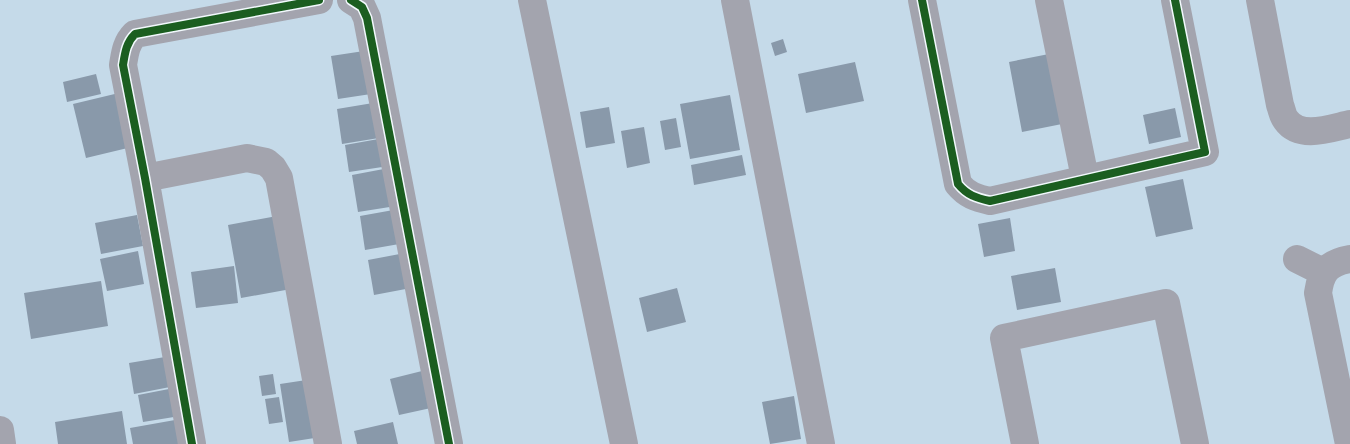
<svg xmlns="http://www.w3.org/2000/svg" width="1350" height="444" viewBox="0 0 1350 444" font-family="Barlow,sans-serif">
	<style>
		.building { fill: #8999aa }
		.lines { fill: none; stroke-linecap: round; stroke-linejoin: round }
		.minor { stroke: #a3a4ae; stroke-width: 28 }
		.cycleway-casing { stroke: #f2f9fd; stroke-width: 11 }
		.cycleway { stroke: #1b5e20; stroke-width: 8 }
	</style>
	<rect width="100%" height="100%" fill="#c5dae9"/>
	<path class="building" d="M 783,39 L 787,52 L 775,56 L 771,43 Z
		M 364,51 L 371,94 L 338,99 L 331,56 Z
		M 1054,53 L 1067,123 L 1022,132 L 1009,62 Z
		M 855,62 L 864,101 L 806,113 L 798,74 Z
		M 96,74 L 101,94 L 67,102 L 63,82 Z
		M 123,92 L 136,146 L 86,158 L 73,104 Z
		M 730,95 L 740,150 L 690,159 L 680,104 Z
		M 379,102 L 385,137 L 342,144 L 337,109 Z
		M 609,107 L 615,143 L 586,148 L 580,112 Z
		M 1175,108 L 1181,137 L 1149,144 L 1143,115 Z
		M 676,118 L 681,147 L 665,150 L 660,121 Z
		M 644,127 L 650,163 L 627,168 L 621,131 Z
		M 384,138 L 389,166 L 349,172 L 345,145 Z
		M 742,155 L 746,175 L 694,185 L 691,165 Z
		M 389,168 L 396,206 L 358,212 L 352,175 Z
		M 1183,179 L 1193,229 L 1156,237 L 1145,187 Z
		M 399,209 L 405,243 L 365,250 L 360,216 Z
		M 137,215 L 143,246 L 101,254 L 95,223 Z
		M 277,216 L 291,289 L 241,298 L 228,225 Z
		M 1010,218 L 1015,251 L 984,257 L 978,224 Z
		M 138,251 L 144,284 L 107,291 L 100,259 Z
		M 405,253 L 411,288 L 374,295 L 368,260 Z
		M 234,266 L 238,303 L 196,308 L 191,272 Z
		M 1055,268 L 1061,302 L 1017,310 L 1011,276 Z
		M 101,281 L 108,326 L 31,339 L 24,293 Z
		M 677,288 L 686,322 L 647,332 L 639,298 Z
		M 165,357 L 170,387 L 134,394 L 129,363 Z
		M 422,371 L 431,408 L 399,415 L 390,379 Z
		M 273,374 L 276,394 L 262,396 L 259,376 Z
		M 313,379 L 321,437 L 289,442 L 280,384 Z
		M 169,389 L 174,417 L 143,422 L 138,395 Z
		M 794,396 L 801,439 L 770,444 L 762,402 Z
		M 279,397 L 283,422 L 269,424 L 265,399 Z
		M 122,411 L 127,444 L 58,444 L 55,422 Z
		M 175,420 L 179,444 L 133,444 L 130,428 Z
		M 393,422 L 398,444 L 357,444 L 354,431 Z"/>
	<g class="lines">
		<path class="minor" d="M 351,0 L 362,7 L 367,18 L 449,444
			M 532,0 L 624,444
			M 735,0 L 821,444
			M 922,0 L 958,184 C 967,195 976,198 990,201 L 1205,152 L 1175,0
			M 1049,0 L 1085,178
			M 1260,0 L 1280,105 C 1282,110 1283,117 1286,120 C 1300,140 1331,128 1350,124
			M 145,178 L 247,158 L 266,162 L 273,168 L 279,178 L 328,444
			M 1297,259 L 1323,272
			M 0,430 L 2,444
			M 192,444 L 145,178 L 123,65 C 125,53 126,43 135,34 L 319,0
			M 1025,444 L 1004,338 L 1166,303 L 1195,444
			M 1349,444 L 1318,293 C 1321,271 1328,263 1350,259"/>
		<defs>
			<path id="cycleway" d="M 351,0 L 362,7 L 367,18 L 449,444
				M 922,0 L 958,184 C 967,195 976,198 990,201 L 1205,152 L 1175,0
				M 192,444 L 145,178 L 123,65 C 125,53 126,43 135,34 L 319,0"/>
		</defs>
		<use href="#cycleway" class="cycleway-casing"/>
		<use href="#cycleway" class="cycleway"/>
	</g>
</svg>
